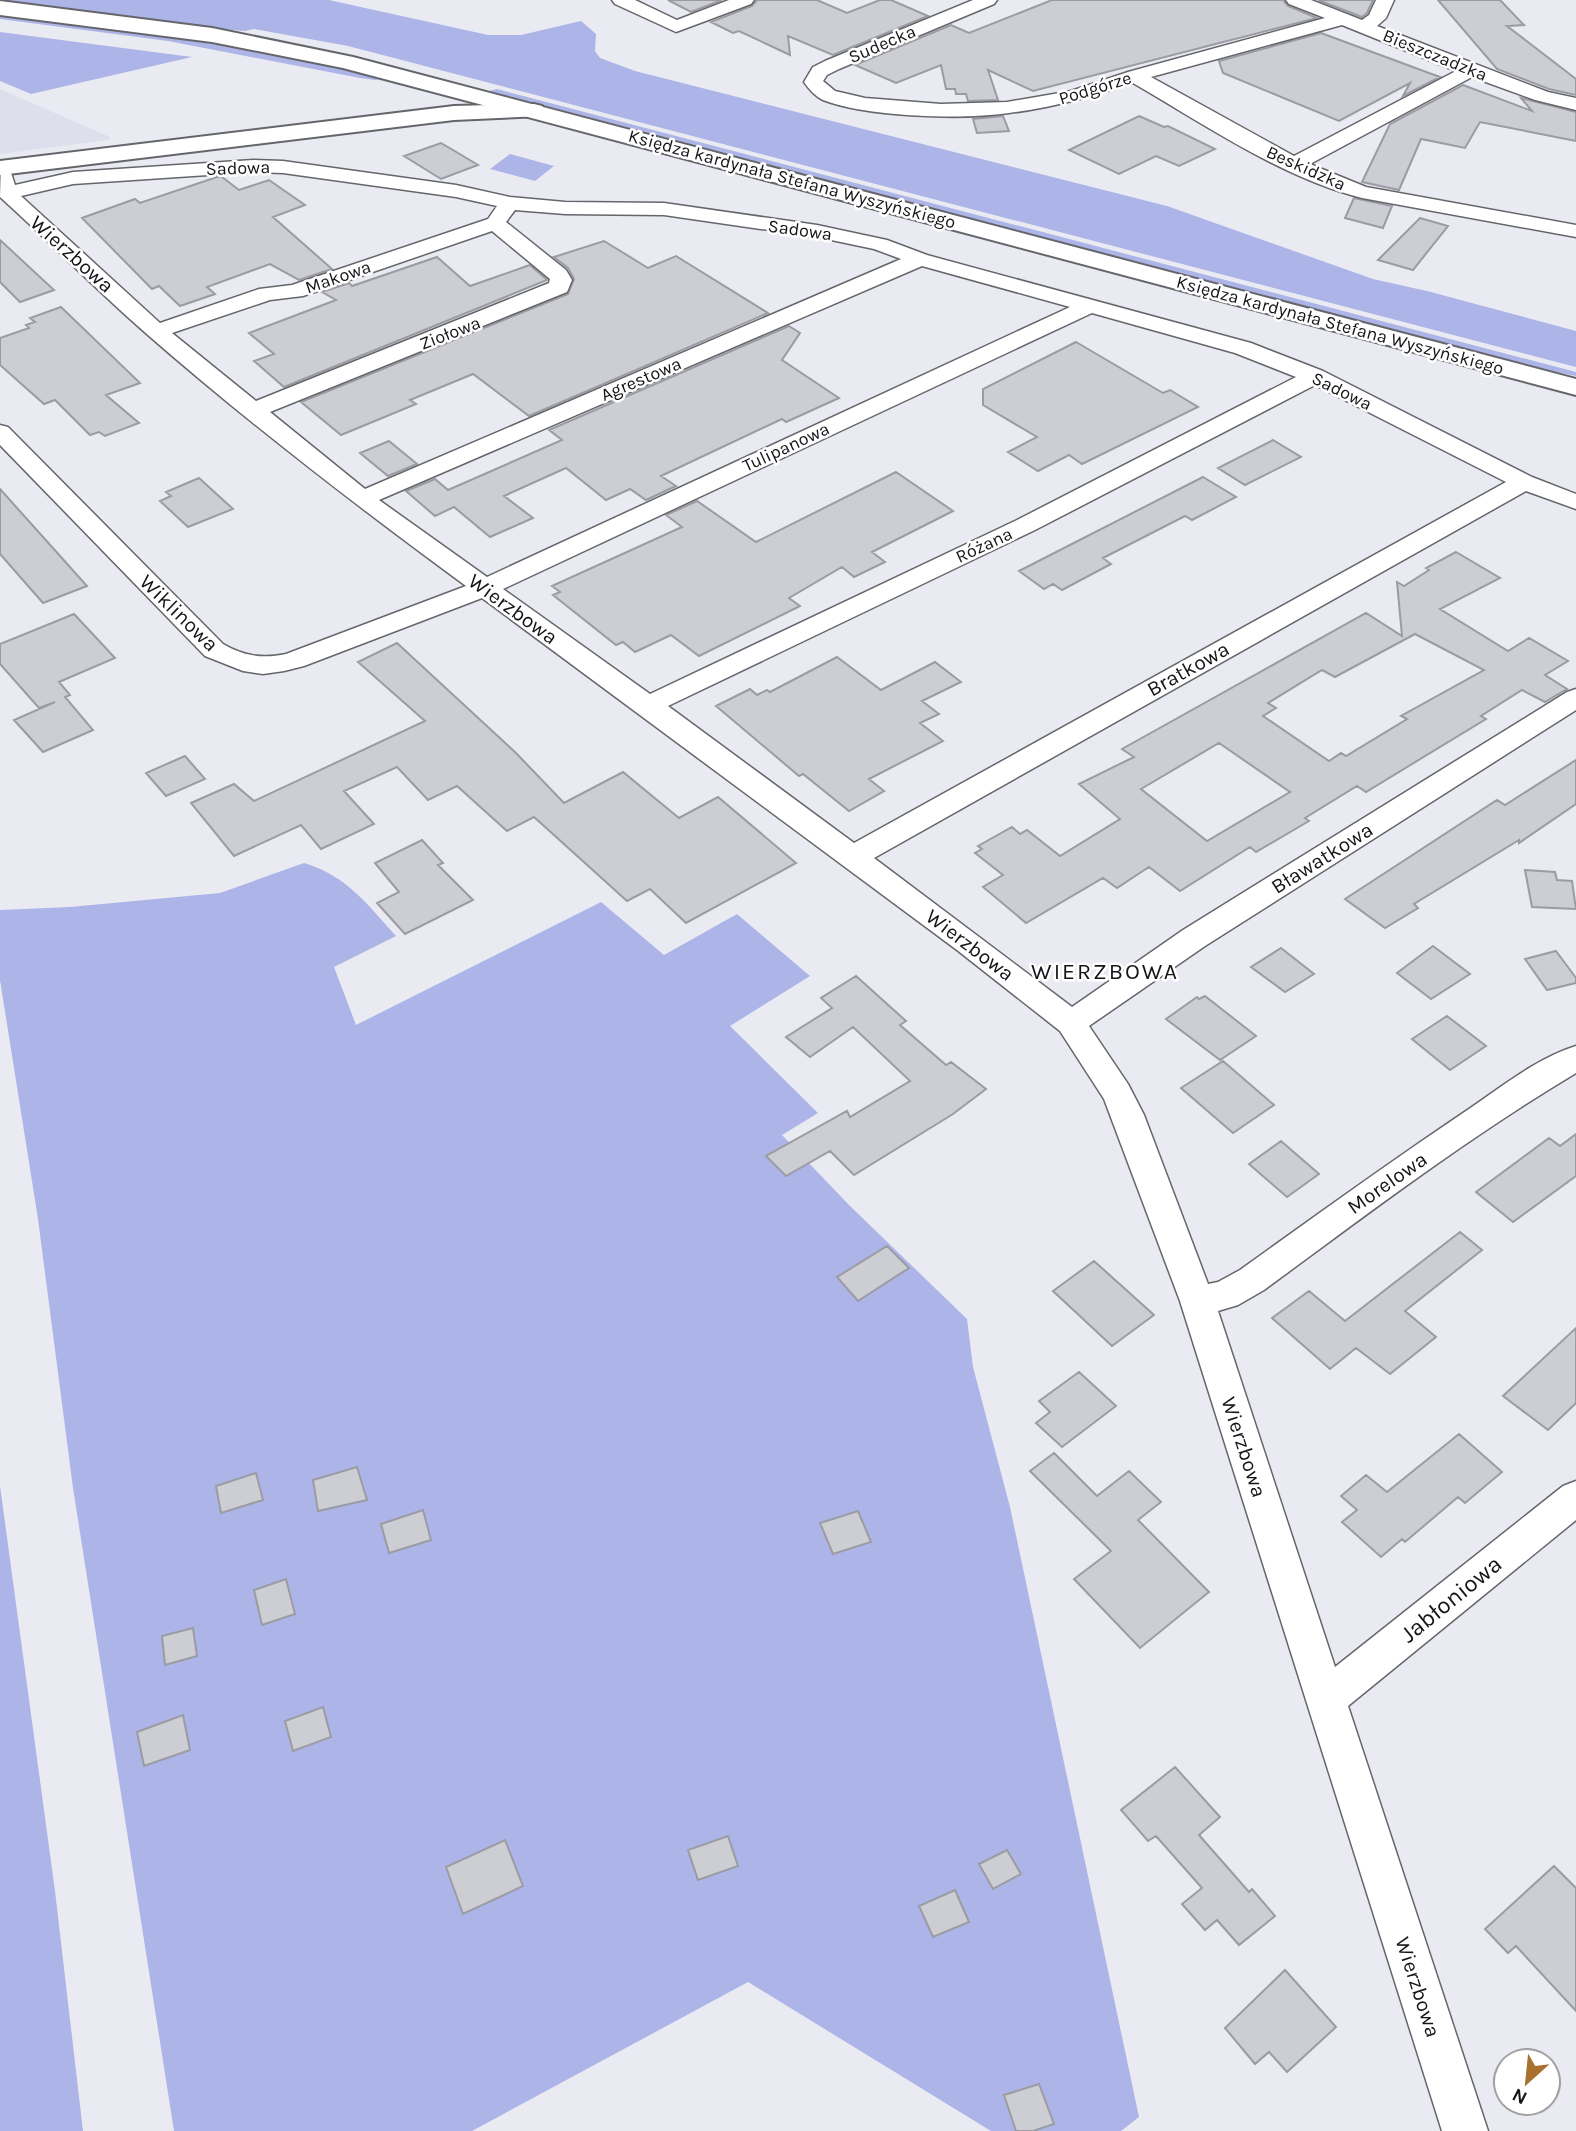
<svg xmlns="http://www.w3.org/2000/svg" width="1576" height="2131" viewBox="0 0 1576 2131" font-family="Karla,sans-serif">
	<style>
		.built { fill: #dddfed }
		.green { fill: #adb4e7 }
		.building { fill: #ccced4; stroke: #9b9ca3; stroke-width: 2; fill-rule: evenodd }
		.lines { fill: none; stroke-linecap: round; stroke-linejoin: round }
		.minor-casing { stroke: #65666c; stroke-width: 3 }
		.tertiary-casing { stroke: #65666c; stroke-width: 4 }
		.secondary-casing { stroke: #65666c; stroke-width: 4 }
		.minor { fill: #fff; fill-rule: evenodd }
		.tertiary { fill: #fff; fill-rule: evenodd }
		.secondary { fill: #fff; fill-rule: evenodd }
		.labels { text-anchor: middle; stroke-width: 5; stroke-linejoin: round; paint-order: stroke }
		.far-street-label { font-size: 18px; fill: #151518; stroke: #fff }
		.street-label { font-size: 21px; fill: #151518; stroke: #fff }
		.neighbourhood-label { font-size: 23px; letter-spacing: 2px; fill: #151518; stroke: #fff }
		.near-street-label { font-size: 24px; fill: #151518; stroke: #fff }
	</style>
	<rect width="100%" height="100%" fill="#eaebf2"/>
	<path class="built" d="M 0,89 L 110,137 L 109,140 L 0,154 Z"/>
	<path class="green" d="M 0,0 L 329,0 L 488,35 L 521,35 L 581,21 L 596,34 L 595,51 L 600,58 L 635,71 L 1167,206 L 1373,279 L 1427,291 L 1576,331 L 1576,367 L 348,46 L 254,29 L 245,31 L 193,27 L 0,3 Z
		M 0,13 C 131,31 256,47 385,78 L 375,80 L 360,78 L 168,41 L 0,19 Z
		M 0,32 L 192,57 L 31,94 L 0,81 Z
		M 497,89 L 1576,372 L 1576,376 L 1531,367 L 489,91 Z
		M 510,154 L 554,166 L 535,181 L 490,169 Z
		M 304,863 C 347,876 367,904 396,936 L 334,967 L 356,1025 L 601,902 L 664,955 L 737,914 L 810,976 L 730,1026 L 818,1113 L 782,1135 L 850,1206 L 967,1319 L 973,1367 L 1010,1507 L 1139,2117 L 1121,2131 L 991,2131 L 748,1982 L 472,2131 L 174,2131 L 73,1488 L 38,1219 L 0,980 L 0,910 L 70,907 L 220,893 Z
		M 0,1486 L 55,1891 L 83,2131 L 0,2131 Z"/>
	<path class="building" d="M 668,0 L 722,0 L 691,12 Z
		M 757,0 L 817,0 L 847,13 L 880,0 L 891,0 L 928,16 L 833,55 L 788,36 L 790,55 L 739,31 L 733,33 L 711,22 L 752,6 Z
		M 1052,0 L 1283,0 L 1288,6 L 1317,18 L 1033,91 L 988,70 L 998,100 L 968,101 L 966,94 L 956,94 L 955,89 L 946,89 L 941,65 L 896,83 L 855,65 L 951,25 L 969,33 Z
		M 1318,0 L 1373,0 L 1367,13 L 1362,17 Z
		M 1438,0 L 1500,0 L 1524,25 L 1507,26 L 1576,79 L 1576,95 L 1549,89 L 1497,69 Z
		M 1321,33 L 1429,73 L 1440,77 L 1403,96 L 1410,83 L 1339,121 L 1223,73 L 1219,61 Z
		M 1463,85 L 1532,111 L 1521,98 L 1576,112 L 1576,141 L 1480,122 L 1465,148 L 1421,139 L 1399,190 L 1362,182 L 1390,124 Z
		M 1003,116 L 1009,131 L 977,133 L 973,119 Z
		M 1139,116 L 1164,127 L 1168,126 L 1215,149 L 1179,166 L 1156,156 L 1119,174 L 1069,150 Z
		M 441,143 L 453,150 L 478,165 L 441,179 L 404,156 Z
		M 217,177 L 222,177 L 239,190 L 269,180 L 305,205 L 273,217 L 332,269 L 299,280 L 270,264 L 207,287 L 215,294 L 180,306 L 159,286 L 152,289 L 82,218 L 135,199 L 140,203 Z
		M 1354,198 L 1392,206 L 1383,228 L 1345,218 Z
		M 1420,218 L 1448,226 L 1413,270 L 1378,260 Z
		M 0,240 L 54,290 L 20,302 L 0,282 Z
		M 604,241 L 648,268 L 676,256 L 768,313 L 529,416 L 473,374 L 410,400 L 416,404 L 341,435 L 301,402 L 568,294 L 574,279 L 568,268 L 554,257 Z
		M 437,257 L 470,286 L 530,265 L 547,280 L 284,387 L 254,361 L 274,354 L 249,333 L 336,300 L 322,292 L 349,283 L 352,286 Z
		M 61,307 L 140,383 L 106,395 L 139,423 L 105,436 L 99,432 L 90,435 L 55,400 L 44,404 L 0,365 L 0,338 L 29,328 L 26,325 L 35,322 L 30,318 Z
		M 789,326 L 800,333 L 782,360 L 839,398 L 786,422 L 782,419 L 661,476 L 676,486 L 646,500 L 630,489 L 606,500 L 566,468 L 504,496 L 533,518 L 490,537 L 454,507 L 435,516 L 406,491 L 435,479 L 448,490 L 562,440 L 549,430 Z
		M 1076,342 L 1163,393 L 1170,390 L 1198,407 L 1082,464 L 1069,455 L 1038,471 L 1008,452 L 1037,437 L 983,405 L 983,389 Z
		M 1273,440 L 1301,457 L 1245,485 L 1218,468 Z
		M 389,441 L 417,464 L 388,476 L 360,453 Z
		M 896,472 L 953,511 L 872,552 L 885,562 L 854,577 L 842,567 L 789,598 L 800,606 L 699,656 L 671,635 L 635,652 L 623,642 L 616,645 L 553,595 L 560,592 L 552,586 L 682,527 L 666,515 L 697,501 L 756,542 Z
		M 1203,477 L 1236,497 L 1192,520 L 1185,516 L 1103,558 L 1111,564 L 1062,590 L 1053,584 L 1044,589 L 1019,571 Z
		M 199,478 L 233,509 L 188,527 L 160,501 L 171,496 L 166,492 Z
		M 0,489 L 52,547 L 87,586 L 43,603 L 0,554 Z
		M 1456,552 L 1500,578 L 1440,609 L 1508,651 L 1529,638 L 1568,661 L 1545,675 L 1567,689 L 1545,702 L 1522,690 L 1481,716 L 1486,719 L 1366,792 L 1357,786 L 1305,818 L 1309,821 L 1256,852 L 1250,847 L 1180,891 L 1149,867 L 1117,888 L 1103,878 L 1026,923 L 983,887 L 1003,875 L 975,853 L 982,849 L 978,846 L 1012,827 L 1020,834 L 1027,830 L 1060,856 L 1120,819 L 1079,784 L 1134,757 L 1122,749 L 1366,613 L 1402,636 L 1397,582 L 1404,586 L 1429,570 L 1426,568 ZM 1415,634 L 1484,670 L 1401,716 L 1407,719 L 1346,756 L 1341,753 L 1329,761 L 1263,716 L 1276,708 L 1268,703 L 1322,670 L 1335,677 ZM 1219,743 L 1290,792 L 1207,841 L 1141,789 Z
		M 74,614 L 115,658 L 59,682 L 70,695 L 65,697 L 93,730 L 43,752 L 14,720 L 55,702 L 39,708 L 0,664 L 0,644 Z
		M 397,643 L 516,753 L 564,803 L 623,772 L 679,818 L 718,797 L 796,863 L 686,923 L 650,889 L 627,901 L 534,817 L 507,831 L 457,786 L 428,800 L 397,767 L 344,791 L 374,824 L 321,849 L 301,825 L 234,856 L 191,803 L 234,784 L 254,801 L 425,721 L 358,662 Z
		M 837,657 L 881,690 L 935,662 L 961,682 L 922,701 L 939,714 L 920,723 L 943,741 L 869,779 L 884,791 L 849,811 L 803,774 L 799,776 L 716,706 L 750,689 L 757,695 L 767,690 L 770,692 Z
		M 185,756 L 205,779 L 166,796 L 146,773 Z
		M 1576,760 L 1576,804 L 1519,843 L 1519,840 L 1414,904 L 1418,908 L 1385,928 L 1345,899 L 1497,800 L 1505,805 Z
		M 422,840 L 443,863 L 438,865 L 473,900 L 405,934 L 377,903 L 399,892 L 375,863 Z
		M 1525,870 L 1555,872 L 1557,880 L 1572,881 L 1576,909 L 1532,907 Z
		M 1433,946 L 1470,974 L 1431,999 L 1397,973 Z
		M 1281,948 L 1314,974 L 1285,992 L 1251,967 Z
		M 1556,951 L 1576,978 L 1576,983 L 1547,990 L 1525,959 Z
		M 856,976 L 906,1021 L 900,1025 L 946,1065 L 951,1062 L 986,1089 L 953,1114 L 854,1175 L 830,1151 L 786,1176 L 766,1156 L 847,1111 L 850,1117 L 910,1081 L 853,1027 L 810,1057 L 786,1037 L 832,1008 L 821,998 Z
		M 1205,996 L 1256,1036 L 1220,1060 L 1166,1019 L 1197,997 L 1199,999 Z
		M 1447,1016 L 1486,1046 L 1450,1070 L 1412,1039 Z
		M 1223,1061 L 1274,1105 L 1233,1133 L 1181,1088 Z
		M 1576,1134 L 1576,1176 L 1513,1222 L 1476,1192 L 1549,1138 L 1560,1146 Z
		M 1281,1141 L 1319,1174 L 1287,1197 L 1249,1164 Z
		M 1460,1232 L 1482,1250 L 1405,1311 L 1436,1337 L 1390,1374 L 1356,1348 L 1330,1369 L 1272,1318 L 1309,1291 L 1345,1321 Z
		M 887,1246 L 909,1268 L 858,1301 L 837,1277 Z
		M 1094,1261 L 1154,1315 L 1112,1346 L 1053,1291 Z
		M 1576,1328 L 1576,1403 L 1548,1430 L 1503,1396 Z
		M 1079,1372 L 1116,1406 L 1062,1447 L 1036,1423 L 1050,1412 L 1039,1401 Z
		M 1459,1434 L 1502,1472 L 1465,1503 L 1458,1497 L 1405,1542 L 1402,1539 L 1381,1557 L 1342,1522 L 1357,1510 L 1341,1496 L 1366,1475 L 1387,1492 Z
		M 1054,1453 L 1097,1496 L 1129,1471 L 1161,1502 L 1138,1520 L 1209,1592 L 1140,1648 L 1074,1579 L 1111,1551 L 1030,1471 Z
		M 357,1467 L 367,1500 L 318,1511 L 313,1480 Z
		M 256,1473 L 263,1500 L 221,1513 L 216,1486 Z
		M 423,1510 L 431,1540 L 389,1553 L 381,1524 Z
		M 858,1511 L 871,1542 L 833,1554 L 820,1523 Z
		M 286,1579 L 295,1614 L 262,1625 L 254,1590 Z
		M 193,1628 L 197,1656 L 165,1665 L 162,1636 Z
		M 323,1707 L 331,1737 L 293,1751 L 285,1721 Z
		M 183,1715 L 190,1750 L 144,1766 L 137,1732 Z
		M 1175,1767 L 1220,1817 L 1199,1835 L 1249,1892 L 1252,1889 L 1275,1916 L 1239,1945 L 1217,1920 L 1205,1930 L 1182,1904 L 1202,1888 L 1156,1836 L 1148,1841 L 1121,1810 Z
		M 728,1836 L 738,1866 L 698,1880 L 688,1850 Z
		M 505,1840 L 523,1886 L 463,1914 L 446,1867 Z
		M 1007,1850 L 1021,1874 L 993,1889 L 979,1864 Z
		M 1554,1866 L 1576,1888 L 1576,2011 L 1516,1946 L 1508,1953 L 1485,1929 Z
		M 955,1890 L 969,1922 L 933,1937 L 919,1906 Z
		M 1285,1970 L 1336,2027 L 1287,2072 L 1269,2052 L 1255,2064 L 1225,2028 Z
		M 1039,2084 L 1054,2124 L 1033,2131 L 1016,2131 L 1004,2095 Z"/>
	<g class="lines">
		<defs>
			<path id="minor" d="M 612,0 L 635,0 L 677,20 L 729,0 L 754,0 L 751,4 L 676,32 L 615,4 Z
				M 973,0 L 997,0 L 994,4 L 839,69 L 827,75 L 823,81 L 835,91 L 865,98 L 941,104 L 1007,102 L 1071,91 L 1128,72 L 1325,18 L 1289,4 L 1286,0 L 1311,0 L 1362,20 L 1369,15 L 1376,0 L 1394,0 L 1386,18 L 1377,26 L 1548,92 L 1576,98 L 1576,110 L 1535,100 L 1472,77 L 1310,164 L 1366,187 L 1576,225 L 1576,237 L 1362,198 C 1282,178 1204,124 1133,83 C 1092,96 1052,108 1009,113 C 962,120 867,117 823,100 C 816,97 808,88 804,82 L 813,67 L 825,61 ZM 1342,25 L 1456,71 L 1294,156 L 1151,77 Z
				M 253,160 L 283,161 L 456,185 L 510,197 L 565,202 L 664,203 L 817,225 L 887,240 L 927,255 L 1251,343 L 1323,371 L 1532,477 L 1576,494 L 1576,509 L 1526,491 L 874,858 L 1072,1007 L 1183,930 L 1567,692 L 1576,689 L 1576,710 L 1205,946 L 1089,1026 L 1128,1084 L 1144,1115 L 1208,1284 L 1218,1282 L 1240,1270 C 1315,1216 1390,1162 1466,1111 C 1500,1088 1537,1058 1576,1046 L 1576,1073 C 1467,1138 1366,1215 1264,1290 L 1238,1305 L 1218,1311 L 1335,1667 L 1563,1486 L 1576,1481 L 1576,1520 L 1348,1706 L 1488,2131 L 1442,2131 L 1180,1301 L 1104,1099 L 1060,1031 L 957,950 L 482,598 L 304,666 L 284,671 L 263,674 L 243,671 L 205,656 L 0,445 L 0,425 L 8,427 L 223,644 C 244,656 262,659 286,654 L 466,586 C 357,506 250,424 148,335 C 97,291 50,242 0,197 L 1,162 L 8,164 L 15,185 L 73,172 ZM 253,172 L 283,173 L 456,197 L 497,206 L 488,219 L 292,285 L 259,289 L 160,323 L 21,196 L 73,184 ZM 515,210 L 565,214 L 664,215 L 817,237 L 874,249 L 901,259 L 365,489 L 270,412 L 567,292 L 572,280 L 566,270 L 506,222 ZM 492,231 L 550,279 L 549,283 L 256,401 L 172,333 L 270,300 L 303,296 ZM 922,266 L 1070,307 L 487,577 L 379,500 ZM 1092,313 L 1235,353 L 1296,377 L 1017,520 L 650,694 L 503,589 ZM 1315,385 L 1506,482 L 854,843 L 668,706 L 1035,530 Z"/>
			<path id="tertiary" d="M 534,104 L 542,106 L 546,111 L 542,116 L 454,120 L 0,175 L 0,161 L 454,106 Z"/>
			<path id="secondary" d="M 0,1 L 212,28 L 353,57 L 1576,379 L 1576,395 L 343,68 L 212,42 L 0,15 Z"/>
		</defs>
		<use href="#minor" class="minor-casing"/>
		<use href="#tertiary" class="tertiary-casing"/>
		<use href="#secondary" class="secondary-casing"/>
		<use href="#minor" class="minor"/>
		<use href="#tertiary" class="tertiary"/>
		<use href="#secondary" class="secondary"/>
	</g>
	<g class="labels">
		<g class="far-street-label">
			<text transform="translate(882 44) rotate(-23)" y="6">Sudecka</text>
			<text transform="translate(1435 55) rotate(22)" y="6">Bieszczadzka</text>
			<text transform="translate(1095 88) rotate(-17)" y="6">Podgórze</text>
			<text transform="translate(238 168) rotate(-2)" y="6">Sadowa</text>
			<text transform="translate(1306 168) rotate(24)" y="6">Beskidzka</text>
			<text transform="translate(792 179) rotate(15)" y="6">Księdza kardynała Stefana Wyszyńskiego</text>
			<text transform="translate(800 230) rotate(8)" y="6">Sadowa</text>
			<text transform="translate(338 277) rotate(-19)" y="6">Makowa</text>
			<text transform="translate(1340 325) rotate(15)" y="6">Księdza kardynała Stefana Wyszyńskiego</text>
			<text transform="translate(450 333) rotate(-21)" y="6">Ziołowa</text>
			<text transform="translate(641 379) rotate(-23)" y="6">Agrestowa</text>
			<text transform="translate(1342 391) rotate(26)" y="6">Sadowa</text>
			<text transform="translate(786 447) rotate(-25)" y="6">Tulipanowa</text>
			<text transform="translate(984 545) rotate(-25)" y="6">Różana</text>
		</g>
		<g class="street-label">
			<text transform="translate(72 254) rotate(42)" y="7">Wierzbowa</text>
			<text transform="translate(513 609) rotate(36)" y="7">Wierzbowa</text>
			<text transform="translate(179 613) rotate(44)" y="7">Wiklinowa</text>
			<text transform="translate(1188 669) rotate(-29)" y="7">Bratkowa</text>
			<text transform="translate(1322 858) rotate(-32)" y="7">Bławatkowa</text>
			<text transform="translate(970 945) rotate(37)" y="7">Wierzbowa</text>
			<text transform="translate(1387 1183) rotate(-35)" y="7">Morelowa</text>
			<text transform="translate(1244 1447) rotate(72)" y="7">Wierzbowa</text>
			<text transform="translate(1418 1987) rotate(72)" y="7">Wierzbowa</text>
		</g>
		<g class="neighbourhood-label">
			<text x="1105" y="979">WIERZBOWA</text>
		</g>
		<g class="near-street-label">
			<text transform="translate(1451 1599) rotate(-39)" y="8">Jabłoniowa</text>
		</g>
	</g>
	<g transform="translate(1527 2082) rotate(207)"><circle r="33" fill="#ffffff" stroke="#a1a1a3" stroke-width="2"/>
	<path d="M0-5L12 26L0 18L-12 26Z" fill="#a8712d"/>
	<text y="-10" font-size="19" font-weight="bold" text-anchor="middle" fill="#151518">N</text>
	</g>
</svg>
